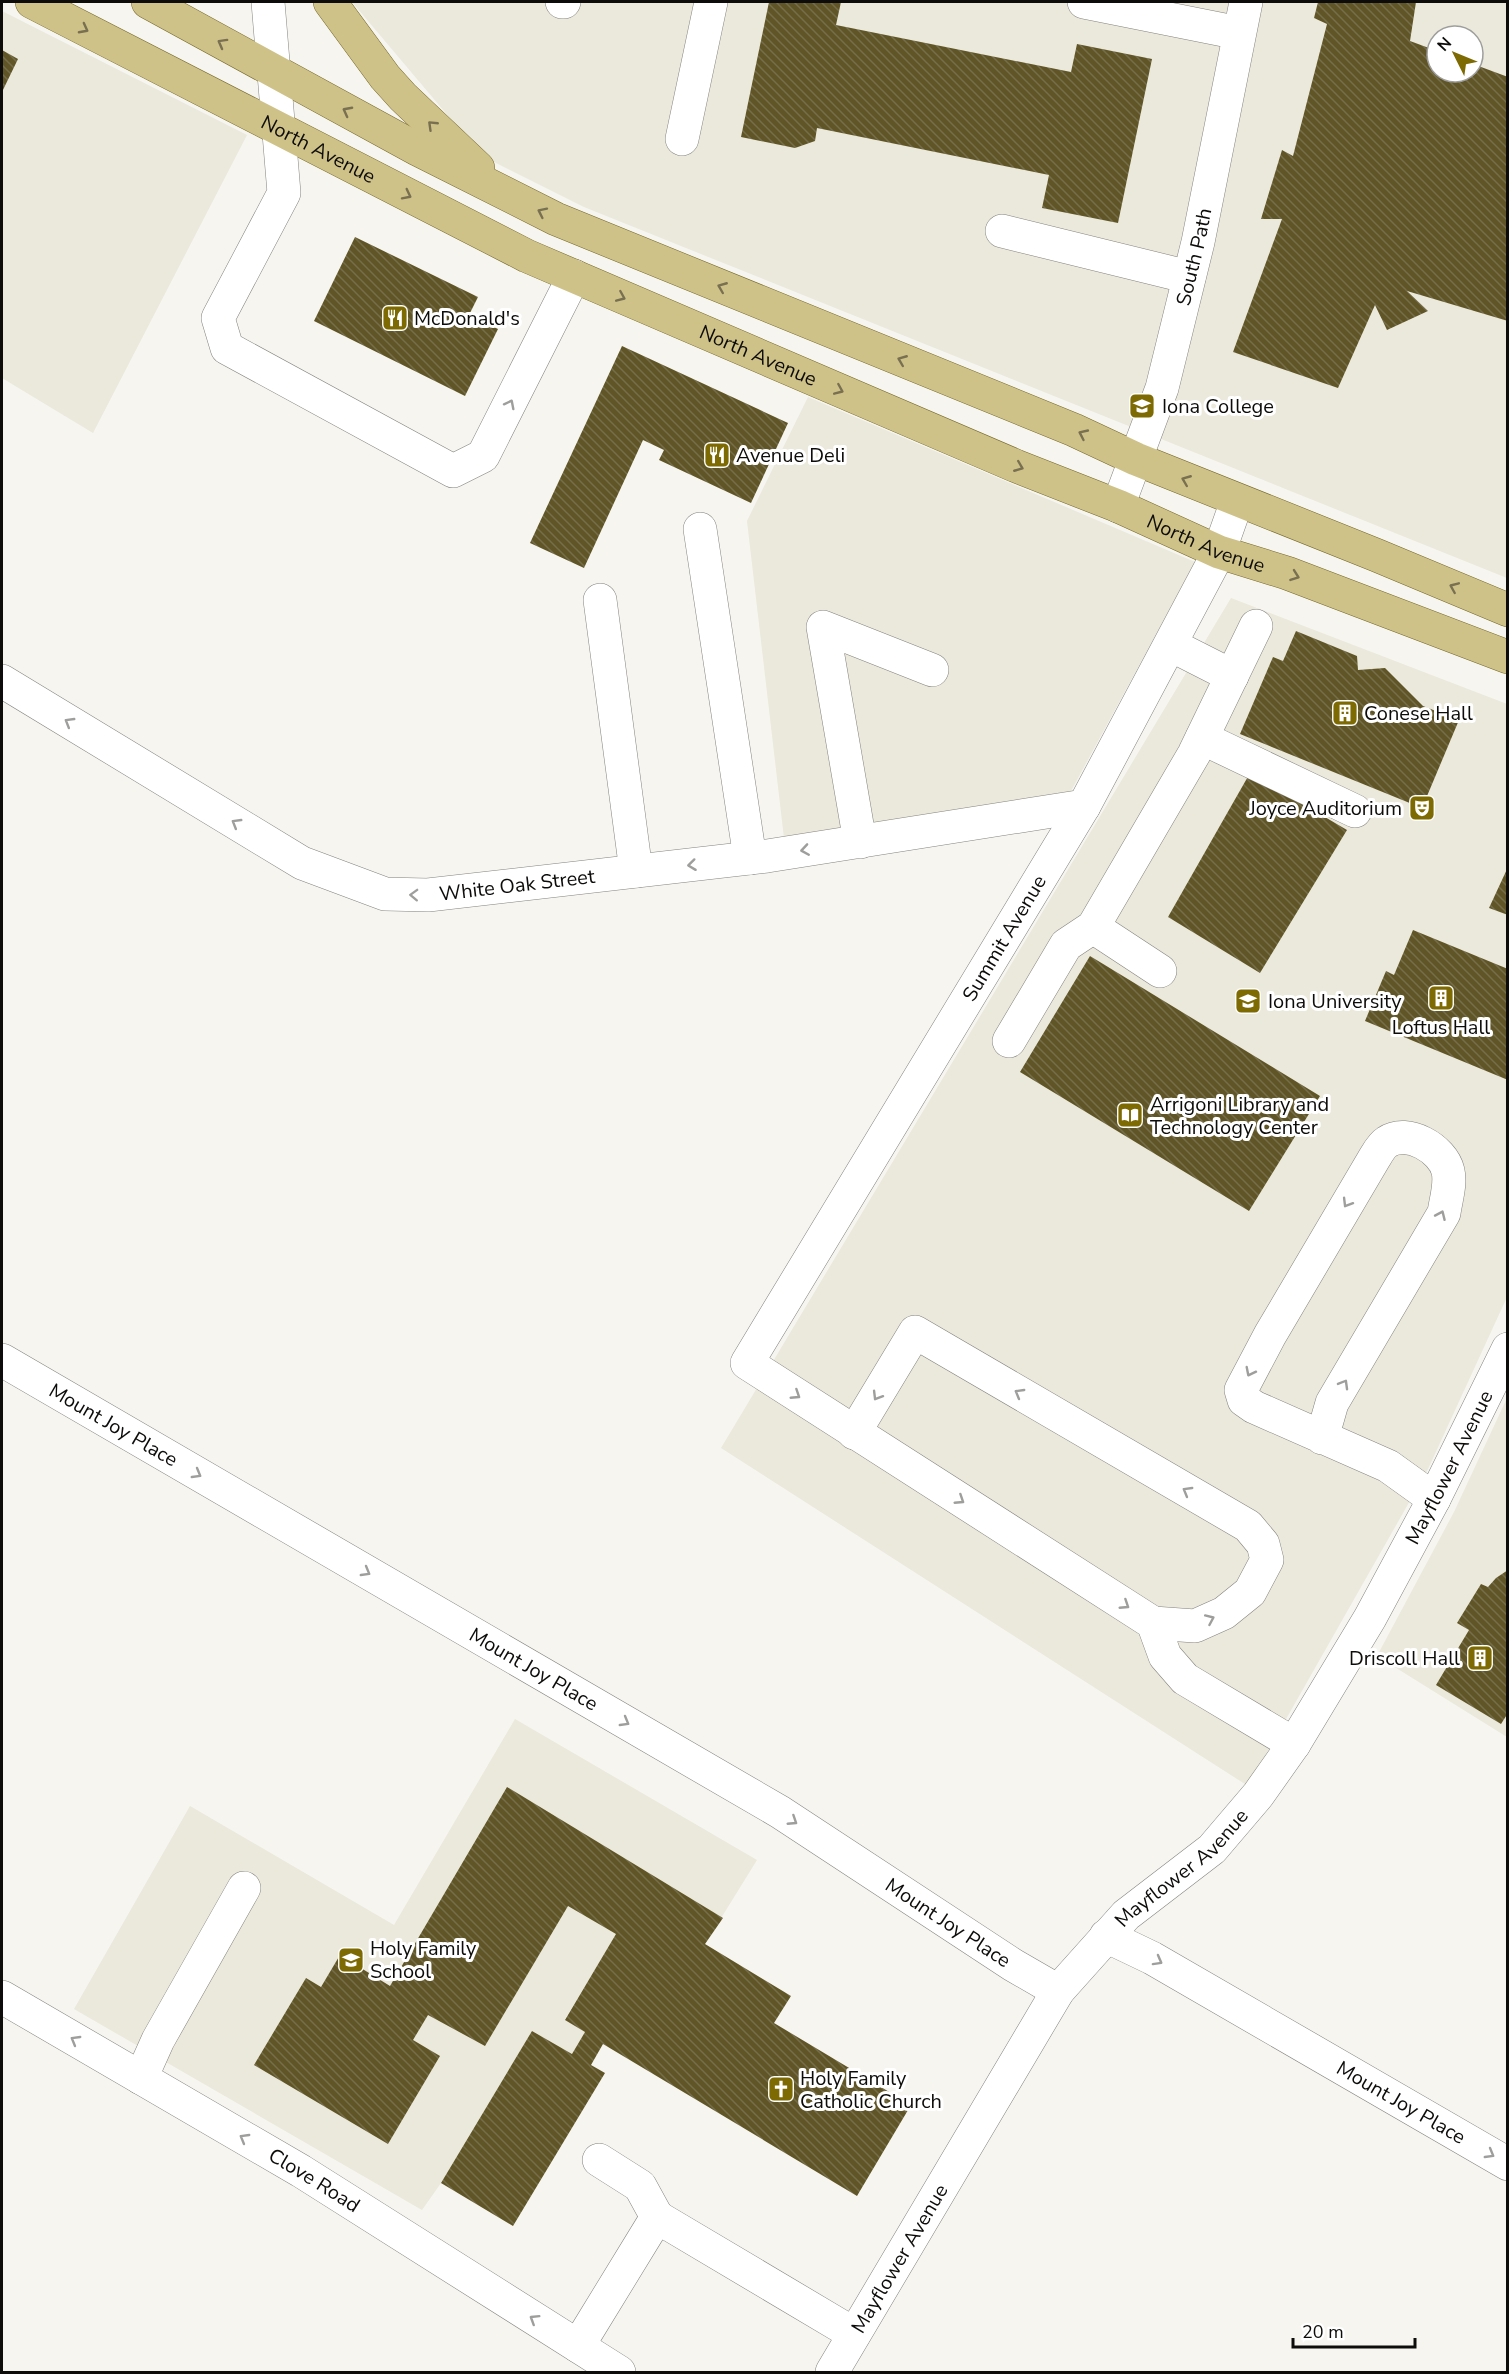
<svg xmlns="http://www.w3.org/2000/svg" width="1509" height="2374" viewBox="0 0 1509 2374" font-family="'Nunito Sans',sans-serif">
	<style>
		.built { fill: #ebe8dc; fill-rule: evenodd }
		.building { fill: url(#building-back-hatch) }
		.lines { fill: none; stroke-linecap: round; stroke-linejoin: round }
		.minor-casing { stroke: #84837f; stroke-width: 34 }
		.major-casing { stroke: #766828; stroke-width: 34 }
		.minor { stroke: #fff; stroke-width: 33 }
		.major { stroke: #cfc288; stroke-width: 33 }
		.oneway { stroke: #787050 }
		.oneway2 { stroke: #9e9e9d }
		.labels { text-anchor: middle; stroke-width: 6; stroke-linejoin: round; paint-order: stroke }
		.street-label { font-size: 20px; fill: #0d0c0b; stroke: #fff }
		.poi-label { font-size: 20px; fill: #0d0c0b; stroke: #fff; text-anchor: start }
	</style>
	<defs>
		<pattern id="building-back-hatch" width="6" height="6" patternUnits="userSpaceOnUse" patternTransform="scale(1.5)"><rect width="6" height="6" fill="#605526"/><path d="M-1 5l2 2M0 0l6 6M5-1l2 2" fill="none" stroke="#766d4a"/></pattern>
	</defs>
	<rect width="100%" height="100%" fill="#f6f5f0"/>
	<path class="built" d="M 352,2 L 1507,2 L 1507,578 L 584,207 L 482,156 ZM 1437,36 L 1473,36 L 1473,72 L 1437,72 Z
		M 2,11 L 247,135 L 93,433 L 2,378 Z
		M 808,397 L 1195,562 L 1071,791 L 784,838 L 747,521 Z
		M 1231,598 L 1507,704 L 1507,1297 L 1428,1469 L 1248,1786 L 721,1448 Z
		M 1507,1398 L 1507,1737 L 1377,1656 L 1454,1512 Z
		M 515,1719 L 757,1860 L 705,1944 L 616,1935 L 565,2019 L 585,2032 L 572,2054 L 532,2031 L 441,2183 L 422,2210 L 74,2009 L 190,1806 L 394,1925 Z"/>
	<path class="building" d="M 769,2 L 841,2 L 836,25 L 1071,72 L 1077,44 L 1152,59 L 1118,223 L 1042,208 L 1049,175 L 817,128 L 815,141 L 795,148 L 741,137 Z
		M 1318,2 L 1416,2 L 1410,41 L 1437,51 L 1437,72 L 1473,72 L 1473,64 L 1508,77 L 1508,321 L 1407,291 L 1428,311 L 1387,330 L 1375,305 L 1338,388 L 1233,352 L 1282,219 L 1261,219 L 1282,150 L 1293,156 L 1327,24 L 1314,18 Z
		M 2,50 L 18,59 L 2,92 Z
		M 355,237 L 478,297 L 469,315 L 498,329 L 465,396 L 314,321 Z
		M 622,346 L 788,423 L 751,503 L 659,460 L 664,450 L 643,440 L 584,568 L 530,543 Z
		M 1296,631 L 1357,656 L 1358,670 L 1385,668 L 1423,706 L 1459,720 L 1422,808 L 1240,734 L 1273,657 L 1283,661 Z
		M 1250,773 L 1347,830 L 1260,973 L 1168,917 Z
		M 1508,867 L 1508,915 L 1489,908 Z
		M 1413,930 L 1508,969 L 1508,1080 L 1365,1021 L 1386,971 L 1394,975 Z
		M 1090,956 L 1320,1096 L 1249,1211 L 1020,1072 Z
		M 1508,1570 L 1508,1713 L 1501,1724 L 1436,1685 L 1469,1630 L 1457,1623 L 1481,1584 L 1488,1587 L 1496,1578 Z
		M 507,1787 L 723,1918 L 705,1944 L 791,1996 L 774,2023 L 911,2105 L 857,2196 L 603,2044 L 591,2065 L 605,2073 L 513,2226 L 441,2183 L 532,2031 L 572,2054 L 585,2032 L 565,2020 L 616,1934 L 568,1906 L 485,2046 L 428,2015 L 413,2040 L 440,2056 L 388,2144 L 254,2065 L 306,1978 L 321,1987 L 340,1955 L 390,1986 Z"/>
	<g class="lines">
		<defs>
			<g id="minor">
				<path d="M 268,2 L 284,193 L 218,318 L 227,348 L 453,471 L 483,456 L 574,276"/>
				<path d="M 562,2 L 564,2"/>
				<path d="M 1084,2 L 1239,33"/>
				<path d="M 682,139 L 711,2"/>
				<path d="M 1002,231 L 1189,277"/>
				<path d="M 1237,501 L 1219,552 L 1084,806 L 747,1363 L 1153,1623 L 1165,1656 L 1185,1679 L 1294,1744"/>
				<path id="s1" d="M 1118,506 L 1162,388 L 1198,242 L 1246,2"/>
				<path d="M 700,529 L 750,858"/>
				<path d="M 600,600 L 636,871"/>
				<path d="M 1171,645 L 1232,676"/>
				<path id="s2" d="M 2,681 L 302,863 L 385,894 L 428,895 L 767,856 L 1084,806"/>
				<path d="M 1202,738 L 1355,811"/>
				<path d="M 860,842 L 823,627 L 932,670"/>
				<path d="M 1093,927 L 1160,971"/>
				<path d="M 1009,1041 L 1066,945 L 1093,927 L 1194,754 L 1256,626"/>
				<path id="s3" d="M 2,1360 L 780,1812 L 1013,1965 L 1058,1991"/>
				<path d="M 854,1433 L 915,1332 L 1248,1526 L 1263,1544 L 1267,1560 L 1250,1592 L 1224,1613 L 1195,1626 L 1153,1623"/>
				<path d="M 1322,1438 L 1332,1403 L 1444,1213 C 1446,1199 1451,1184 1448,1171 C 1443,1149 1407,1128 1387,1142 C 1382,1145 1378,1152 1375,1157 L 1270,1335 L 1241,1390 L 1244,1400 L 1254,1407 L 1388,1466 L 1434,1499"/>
				<path id="s4" d="M 1106,1936 L 1152,1958 L 1508,2164"/>
				<path id="s5" d="M 2,1997 L 301,2171 L 619,2372"/>
				<path d="M 141,2078 L 158,2040 L 244,1888"/>
				<path d="M 599,2160 L 640,2186 L 657,2217"/>
				<path d="M 578,2346 L 657,2217 L 854,2334"/>
				<path id="s6" d="M 832,2372 L 1058,1991 L 1126,1915 L 1212,1849 L 1258,1795 L 1294,1744 L 1370,1618 L 1434,1499 L 1508,1349"/>
			</g>
			<g id="major">
				<path id="s7" d="M 32,2 L 527,256 L 1016,466 L 1118,506 L 1219,552 L 1287,573 L 1508,657"/>
				<path d="M 148,2 L 417,149 L 556,219 L 1074,430 L 1136,459 L 1376,555 L 1508,610"/>
				<path d="M 330,2 L 385,77 L 403,97 L 478,168"/>
			</g>
		</defs>
		<use href="#minor" class="minor-casing"/>
		<use href="#major" class="major-casing"/>
		<use href="#minor" class="minor"/>
		<use href="#major" class="major"/>
	</g>
	<defs><path id="oneway-chevron" d="M-2-3.5L2.5 0L-2 3.5" fill="none" stroke-width="1.6" stroke-linecap="round" stroke-linejoin="round" transform="scale(1.5)"/></defs>
	<g class="oneway">
		<use href="#oneway-chevron" transform="translate(84 29) rotate(28)"/>
		<use href="#oneway-chevron" transform="translate(222 43) rotate(-151)"/>
		<use href="#oneway-chevron" transform="translate(347 111) rotate(-152)"/>
		<use href="#oneway-chevron" transform="translate(432 125) rotate(-136)"/>
		<use href="#oneway-chevron" transform="translate(407 195) rotate(27)"/>
		<use href="#oneway-chevron" transform="translate(542 212) rotate(-154)"/>
		<use href="#oneway-chevron" transform="translate(722 287) rotate(-158)"/>
		<use href="#oneway-chevron" transform="translate(621 297) rotate(23)"/>
		<use href="#oneway-chevron" transform="translate(902 360) rotate(-158)"/>
		<use href="#oneway-chevron" transform="translate(839 390) rotate(23)"/>
		<use href="#oneway-chevron" transform="translate(1083 434) rotate(-155)"/>
		<use href="#oneway-chevron" transform="translate(1019 467) rotate(22)"/>
		<use href="#oneway-chevron" transform="translate(1186 480) rotate(-158)"/>
		<use href="#oneway-chevron" transform="translate(1295 576) rotate(20)"/>
		<use href="#oneway-chevron" transform="translate(1454 587) rotate(-157)"/>
	</g>
	<g class="oneway2">
		<use href="#oneway-chevron" transform="translate(510 404) rotate(-63)"/>
		<use href="#oneway-chevron" transform="translate(69 722) rotate(-149)"/>
		<use href="#oneway-chevron" transform="translate(236 823) rotate(-149)"/>
		<use href="#oneway-chevron" transform="translate(805 850) rotate(171)"/>
		<use href="#oneway-chevron" transform="translate(692 865) rotate(173)"/>
		<use href="#oneway-chevron" transform="translate(414 895) rotate(-178)"/>
		<use href="#oneway-chevron" transform="translate(1347 1203) rotate(121)"/>
		<use href="#oneway-chevron" transform="translate(1441 1215) rotate(-66)"/>
		<use href="#oneway-chevron" transform="translate(1250 1372) rotate(117)"/>
		<use href="#oneway-chevron" transform="translate(1344 1384) rotate(-60)"/>
		<use href="#oneway-chevron" transform="translate(1019 1393) rotate(-150)"/>
		<use href="#oneway-chevron" transform="translate(796 1395) rotate(33)"/>
		<use href="#oneway-chevron" transform="translate(877 1396) rotate(121)"/>
		<use href="#oneway-chevron" transform="translate(197 1474) rotate(30)"/>
		<use href="#oneway-chevron" transform="translate(1187 1491) rotate(-150)"/>
		<use href="#oneway-chevron" transform="translate(960 1500) rotate(33)"/>
		<use href="#oneway-chevron" transform="translate(366 1572) rotate(30)"/>
		<use href="#oneway-chevron" transform="translate(1125 1605) rotate(33)"/>
		<use href="#oneway-chevron" transform="translate(1210 1619) rotate(-24)"/>
		<use href="#oneway-chevron" transform="translate(625 1722) rotate(30)"/>
		<use href="#oneway-chevron" transform="translate(793 1821) rotate(33)"/>
		<use href="#oneway-chevron" transform="translate(1158 1961) rotate(29)"/>
		<use href="#oneway-chevron" transform="translate(75 2040) rotate(-150)"/>
		<use href="#oneway-chevron" transform="translate(244 2138) rotate(-150)"/>
		<use href="#oneway-chevron" transform="translate(1490 2154) rotate(30)"/>
		<use href="#oneway-chevron" transform="translate(534 2319) rotate(-148)"/>
	</g>
	<defs>
		<symbol id="restaurant-square" viewBox="-11 -11 22 22"><rect x="-9" y="-9" width="18" height="18" rx="4" fill="#7e6a03" stroke="#fff"/><path d="M-5-6h1v4h1v-4h1v4h1v-4h1v5L-1.5 .5V6h-2V.5L-5-1ZM5-6V6H3V1.5H1.5Q1.5-4 5-6Z" fill="#fff"/></symbol>
		<symbol id="school-square" viewBox="-11 -11 22 22"><rect x="-9" y="-9" width="18" height="18" rx="4" fill="#7e6a03" stroke="#fff"/><path d="M0-5L7-2L0 1L-7-2ZM-4 1L0 2.5L4 1V4Q0 6-4 4Z" fill="#fff"/></symbol>
		<symbol id="building-square" viewBox="-11 -11 22 22"><rect x="-9" y="-9" width="18" height="18" rx="4" fill="#7e6a03" stroke="#fff"/><path d="M-4-6H4V6H1V3H-1V6H-4ZM-2.5-4.3h1.7v1.8h-1.7ZM.8-4.3h1.7v1.8H.8ZM-2.5-1h1.7V.8h-1.7ZM.8-1h1.7V.8H.8Z" fill="#fff"/></symbol>
		<symbol id="theatre-square" viewBox="-11 -11 22 22"><rect x="-9" y="-9" width="18" height="18" rx="4" fill="#7e6a03" stroke="#fff"/><path d="M-5-5.5Q0-4 5-5.5V0Q5 5 0 6Q-5 5-5 0ZM-3.3-2.5H-1v1.5H-3.3ZM1-2.5H3.3v1.5H1ZM-2.8 1Q0 5.5 2.8 1Z" fill="#fff"/></symbol>
		<symbol id="university-square" viewBox="-11 -11 22 22"><rect x="-9" y="-9" width="18" height="18" rx="4" fill="#7e6a03" stroke="#fff"/><path d="M0-5L7-2L0 1L-7-2ZM-4 1L0 2.5L4 1V4Q0 6-4 4Z" fill="#fff"/></symbol>
		<symbol id="library-square" viewBox="-11 -11 22 22"><rect x="-9" y="-9" width="18" height="18" rx="4" fill="#7e6a03" stroke="#fff"/><path d="M-6-4Q-3-5.5-.7-3.5V5Q-3 3-6 4ZM6-4Q3-5.5 .7-3.5V5Q3 3 6 4Z" fill="#fff"/></symbol>
		<symbol id="church-square" viewBox="-11 -11 22 22"><rect x="-9" y="-9" width="18" height="18" rx="4" fill="#7e6a03" stroke="#fff"/><path d="M-1.2-6h2.4v3.5h3.3v2.4h-3.3V6h-2.4V-.1h-3.3v-2.4h3.3Z" fill="#fff"/></symbol>
	</defs>
	<g fill-rule="evenodd">
		<use href="#restaurant-square" x="380" y="303" width="30" height="30"/>
		<use href="#school-square" x="1127" y="391" width="30" height="30"/>
		<use href="#restaurant-square" x="702" y="440" width="30" height="30"/>
		<use href="#building-square" x="1330" y="698" width="30" height="30"/>
		<use href="#theatre-square" x="1407" y="793" width="30" height="30"/>
		<use href="#building-square" x="1426" y="983" width="30" height="30"/>
		<use href="#university-square" x="1233" y="986" width="30" height="30"/>
		<use href="#library-square" x="1115" y="1100" width="30" height="30"/>
		<use href="#building-square" x="1465" y="1643" width="30" height="30"/>
		<use href="#school-square" x="336" y="1945" width="30" height="30"/>
		<use href="#church-square" x="766" y="2074" width="30" height="30"/>
	</g>
	<g class="labels">
		<g class="street-label">
			<text dy="7" stroke="none"><textPath href="#s7" startOffset="322">North Avenue</textPath></text>
			<text dy="7" stroke="none"><textPath href="#s1" startOffset="261">South Path</textPath></text>
			<text dy="7" stroke="none"><textPath href="#s7" startOffset="808">North Avenue</textPath></text>
			<text dy="7" stroke="none"><textPath href="#s7" startOffset="1294">North Avenue</textPath></text>
			<text dy="7" stroke="none"><textPath href="#s2" startOffset="572">White Oak Street</textPath></text>
			<text transform="translate(1004 938) rotate(-59)" y="7">Summit Avenue</text>
			<text dy="7" stroke="none"><textPath href="#s3" startOffset="129">Mount Joy Place</textPath></text>
			<text dy="7" stroke="none"><textPath href="#s6" startOffset="1104">Mayflower Avenue</textPath></text>
			<text dy="7" stroke="none"><textPath href="#s3" startOffset="615">Mount Joy Place</textPath></text>
			<text dy="7" stroke="none"><textPath href="#s6" startOffset="618">Mayflower Avenue</textPath></text>
			<text dy="7" stroke="none"><textPath href="#s3" startOffset="1101">Mount Joy Place</textPath></text>
			<text dy="7" stroke="none"><textPath href="#s4" startOffset="339">Mount Joy Place</textPath></text>
			<text dy="7" stroke="none"><textPath href="#s5" startOffset="362">Clove Road</textPath></text>
			<text dy="7" stroke="none"><textPath href="#s6" startOffset="132">Mayflower Avenue</textPath></text>
		</g>
		<g class="poi-label">
			<text x="414" y="325">McDonald's</text>
			<text x="1162" y="413">Iona College</text>
			<text x="736" y="462">Avenue Deli</text>
			<text x="1364" y="720">Conese Hall</text>
			<text x="1402" y="815" text-anchor="end">Joyce Auditorium</text>
			<text x="1268" y="1008">Iona University</text>
			<text x="1441" y="1034" text-anchor="middle">Loftus Hall</text>
			<text x="1150" y="1111">Arrigoni Library and<tspan x="1150" dy="23">Technology Center</tspan></text>
			<text x="1460" y="1665" text-anchor="end">Driscoll Hall</text>
			<text x="370" y="1955">Holy Family<tspan x="370" dy="23">School</tspan></text>
			<text x="800" y="2085">Holy Family<tspan x="800" dy="23">Catholic Church</tspan></text>
		</g>
	</g>
	<rect width="1509" height="2374" fill="none" stroke="#0d0c0b" stroke-width="6"/>
	<g transform="translate(1455 54) rotate(313)"><circle r="28" fill="#ffffff" stroke="#9e9e9d" stroke-width="1.5"/>
	<path d="M0-4.5L10 22L0 15L-10 22Z" fill="#7e6a03"/>
	<text y="-9" font-size="16" font-weight="bold" text-anchor="middle" fill="#0d0c0b">N</text>
	</g>
	<path d="M1293 2338v9h122v-9" fill="none" stroke="#0d0c0b" stroke-width="3"/>
	<text x="1302" y="2338" font-size="18" fill="#0d0c0b" stroke="#ffffff" stroke-width="4.5" paint-order="stroke">20 m</text>
</svg>
